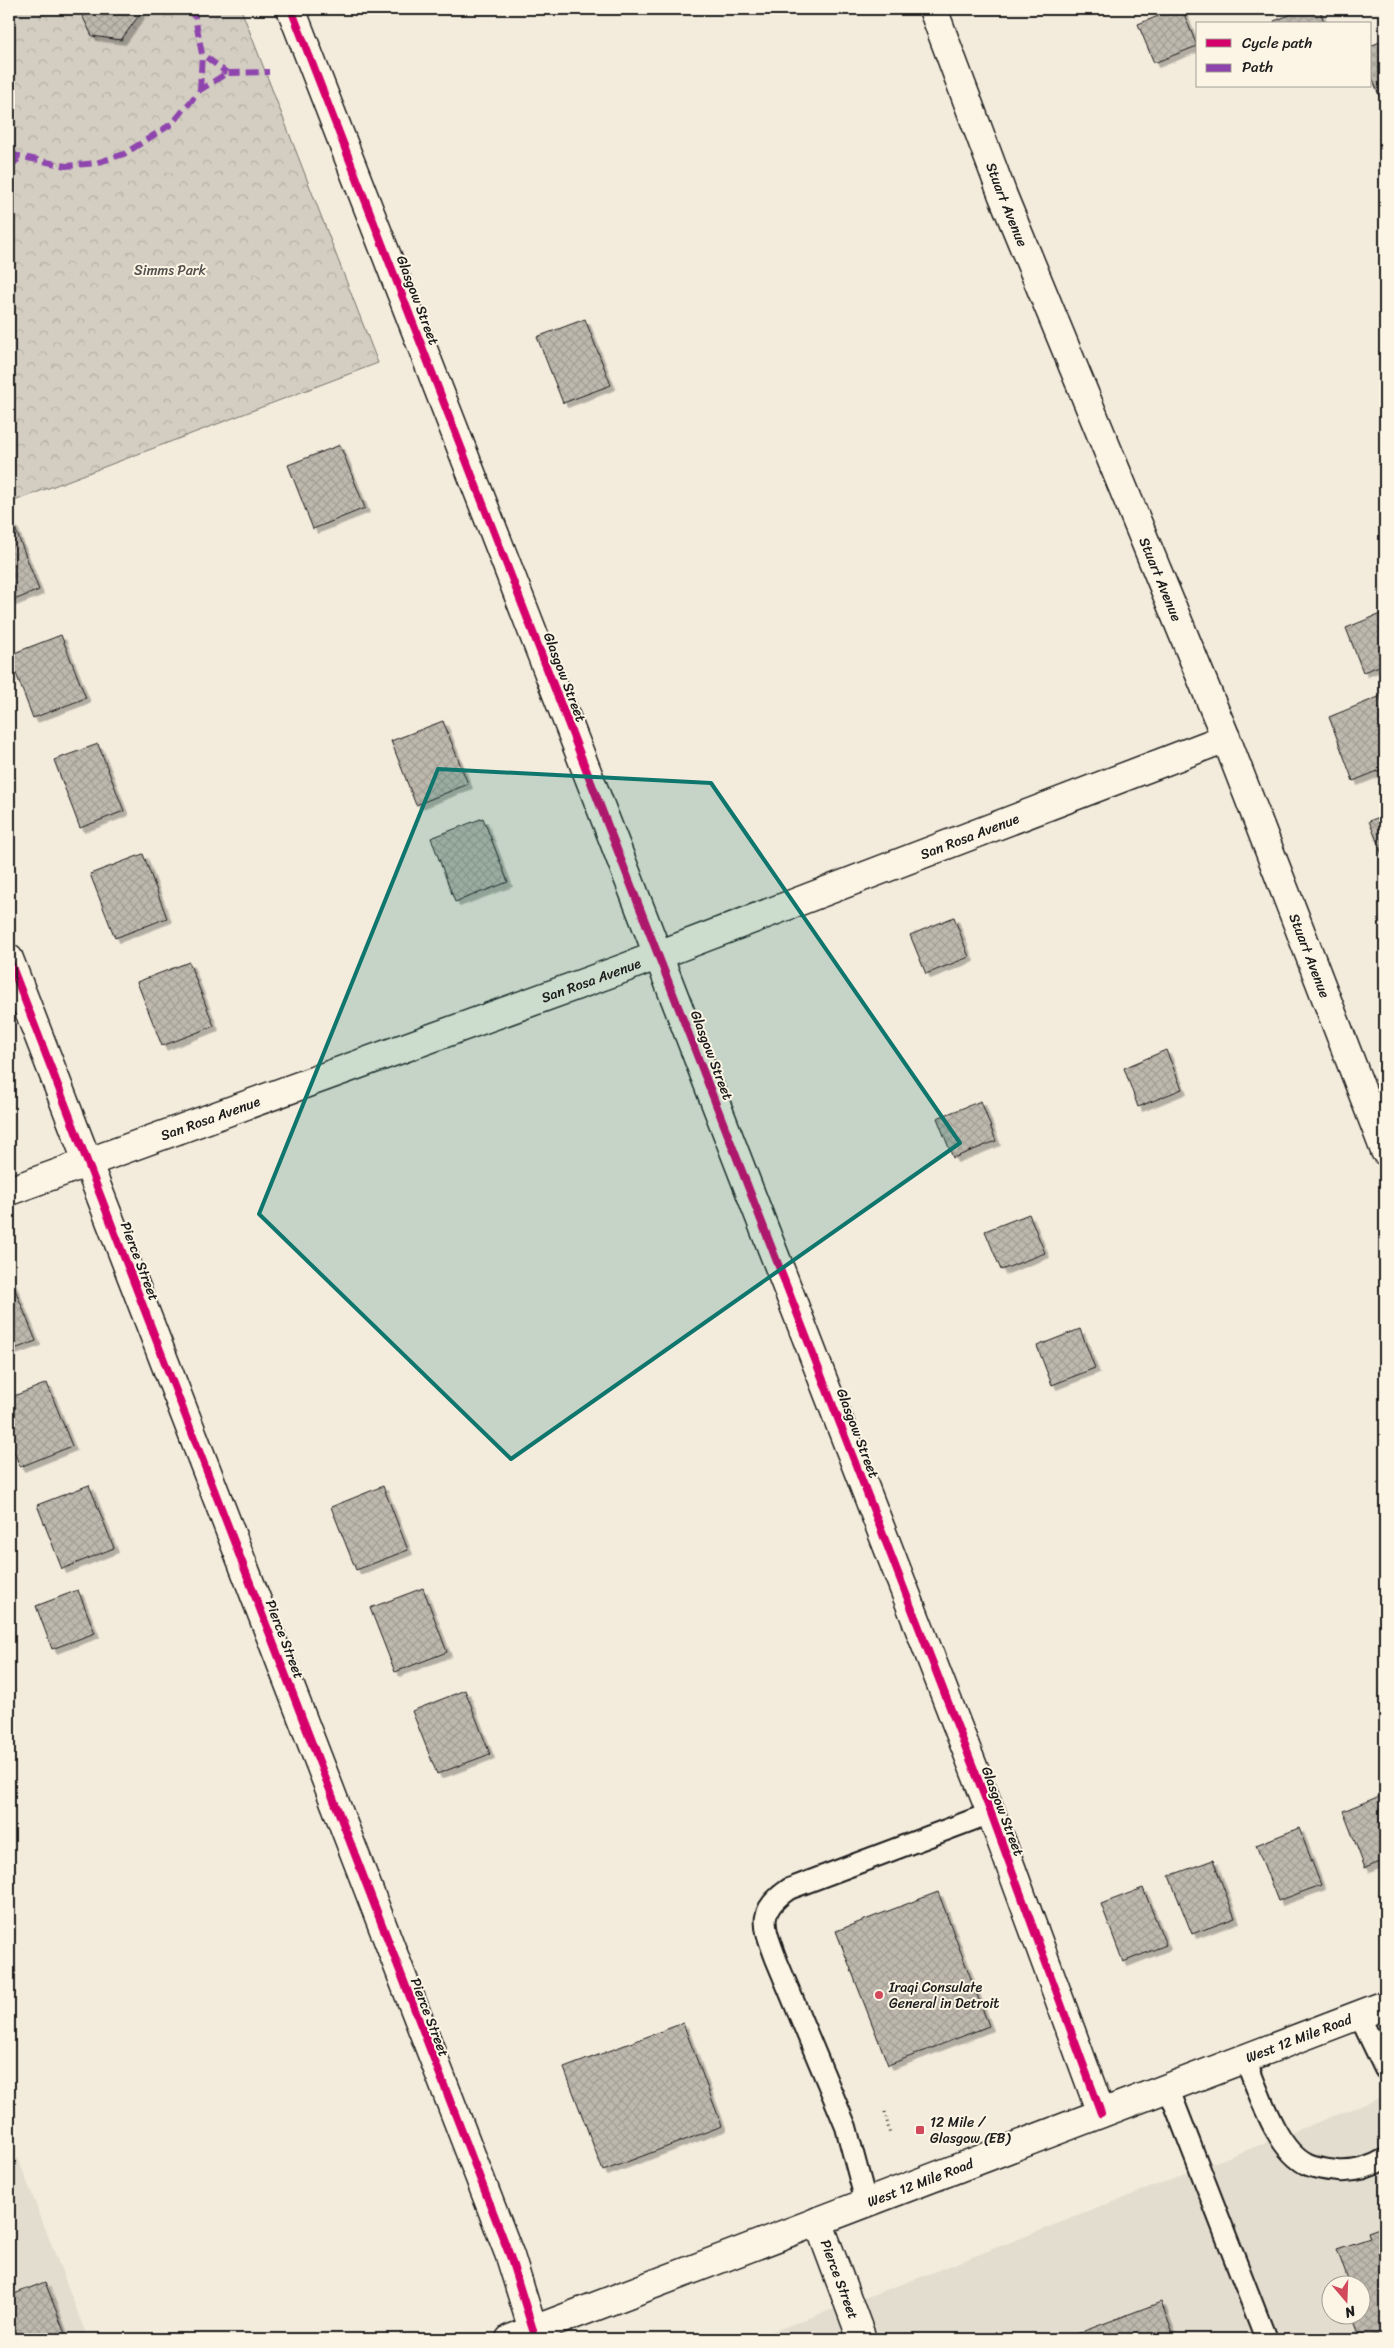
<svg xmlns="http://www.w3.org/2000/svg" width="1394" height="2348" viewBox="0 0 1394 2348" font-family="Sriracha,sans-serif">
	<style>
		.built { fill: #e3ddcf; fill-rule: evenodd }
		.forest { fill: url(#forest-crowns); stroke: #78756e }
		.building { fill: url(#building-cross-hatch); stroke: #1c1c1c; filter: url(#shadow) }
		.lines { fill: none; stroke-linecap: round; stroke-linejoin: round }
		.service-casing { stroke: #1c1c1c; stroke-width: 24 }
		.minor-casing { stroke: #1c1c1c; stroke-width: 31 }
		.secondary-casing { stroke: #1c1c1c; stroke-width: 31 }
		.path { stroke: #1c1c1c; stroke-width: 3; stroke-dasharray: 1 4; stroke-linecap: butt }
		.service { stroke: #fcf5e5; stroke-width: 20 }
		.minor { stroke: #fcf5e5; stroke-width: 28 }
		.secondary { stroke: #fcf5e5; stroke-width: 28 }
		.quiet { stroke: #8e44ad; stroke-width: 6; stroke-dasharray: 12 6; stroke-linecap: butt }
		.cycleway-casing { stroke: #fcf5e5; stroke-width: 11 }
		.cycleway { stroke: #d6006c; stroke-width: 8 }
		.marked { fill: #0f766e; fill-opacity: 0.2; stroke: #0f766e; stroke-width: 4; stroke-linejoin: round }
		.poi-dot { fill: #d1495b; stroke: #fcf5e5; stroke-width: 2 }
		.labels { text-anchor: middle; stroke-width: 4; stroke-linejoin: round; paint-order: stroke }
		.street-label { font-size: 14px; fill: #1c1c1c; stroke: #fcf5e5 }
		.park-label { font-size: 14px; fill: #53514e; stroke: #fcf5e5 }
		.poi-label { font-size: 14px; fill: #1c1c1c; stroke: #fcf5e5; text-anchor: start }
	</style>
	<defs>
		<pattern id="forest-crowns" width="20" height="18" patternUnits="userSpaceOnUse" patternTransform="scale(1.25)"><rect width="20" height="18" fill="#d3cec1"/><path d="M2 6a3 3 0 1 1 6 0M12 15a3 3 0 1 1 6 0" fill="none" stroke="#b5b0a5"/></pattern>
		<pattern id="building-cross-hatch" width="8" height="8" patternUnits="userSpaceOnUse" patternTransform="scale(1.25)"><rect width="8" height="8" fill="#beb9ae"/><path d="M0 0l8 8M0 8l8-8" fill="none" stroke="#a39e95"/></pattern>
		<filter id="shadow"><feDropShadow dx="4.5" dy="4.5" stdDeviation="0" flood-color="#0004"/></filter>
	</defs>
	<rect width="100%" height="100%" fill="#f3ecdd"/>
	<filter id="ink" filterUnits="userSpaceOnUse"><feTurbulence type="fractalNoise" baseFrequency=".02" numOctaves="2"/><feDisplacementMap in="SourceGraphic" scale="10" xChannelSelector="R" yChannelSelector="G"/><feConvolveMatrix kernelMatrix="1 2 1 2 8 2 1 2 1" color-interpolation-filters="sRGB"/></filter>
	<g filter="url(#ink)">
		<path class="built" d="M 1385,2096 L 1385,2339 L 738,2339 L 779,2329 L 921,2277 ZM 1332,2286 L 1362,2286 L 1362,2316 L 1332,2316 Z
			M 18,2158 L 88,2339 L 9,2339 L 9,2161 Z"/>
		<path class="forest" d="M 9,9 L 241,9 L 378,363 L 9,503 Z"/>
		<path class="building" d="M 79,9 L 138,9 L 140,14 L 121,40 L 92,36 Z
			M 1176,9 L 1182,9 L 1197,46 L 1154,63 L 1138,24 Z
			M 1305,9 L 1319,9 L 1325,24 L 1275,24 L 1274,21 Z
			M 1385,40 L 1385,111 L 1370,72 L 1370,46 Z
			M 585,319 L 611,385 L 563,403 L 537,337 Z
			M 340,445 L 365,508 L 313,529 L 288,465 Z
			M 13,523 L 39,590 L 9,602 L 9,525 Z
			M 1385,612 L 1385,664 L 1363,672 L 1346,628 Z
			M 61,635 L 86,698 L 33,718 L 9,655 Z
			M 1381,696 L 1385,707 L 1385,768 L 1353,781 L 1329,717 Z
			M 443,721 L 468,784 L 416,805 L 391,741 Z
			M 98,744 L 124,811 L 80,828 L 54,760 Z
			M 1385,815 L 1385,862 L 1369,821 Z
			M 483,818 L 508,882 L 455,902 L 431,838 Z
			M 143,854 L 167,918 L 115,938 L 90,874 Z
			M 954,917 L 969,957 L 926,974 L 910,935 Z
			M 189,962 L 214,1026 L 162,1046 L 137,982 Z
			M 1166,1050 L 1182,1089 L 1138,1107 L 1124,1068 Z
			M 981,1101 L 996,1141 L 953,1158 L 937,1118 Z
			M 1029,1214 L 1045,1253 L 1001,1270 L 985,1231 Z
			M 10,1277 L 36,1341 L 9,1351 L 9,1278 Z
			M 1080,1329 L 1095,1368 L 1052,1385 L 1037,1346 Z
			M 47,1383 L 72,1446 L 20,1467 L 9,1439 L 9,1398 Z
			M 89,1485 L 114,1548 L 62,1569 L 37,1505 Z
			M 383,1486 L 408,1550 L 356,1570 L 331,1507 Z
			M 423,1588 L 447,1652 L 395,1672 L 370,1608 Z
			M 78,1590 L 95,1633 L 52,1649 L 36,1606 Z
			M 465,1690 L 490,1754 L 437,1774 L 412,1711 Z
			M 1385,1794 L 1385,1860 L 1365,1868 L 1343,1811 Z
			M 1299,1828 L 1321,1885 L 1278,1901 L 1256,1845 Z
			M 1213,1860 L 1235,1918 L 1192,1934 L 1169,1876 Z
			M 1143,1888 L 1166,1945 L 1123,1962 L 1101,1904 Z
			M 938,1892 L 989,2026 L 888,2065 L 836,1931 Z
			M 683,2023 L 722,2126 L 603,2171 L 564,2068 Z
			M 1385,2226 L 1385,2339 L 1361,2339 L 1352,2316 L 1362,2316 L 1362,2286 L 1350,2286 L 1337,2249 L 1370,2238 L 1368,2232 Z
			M 45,2282 L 67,2339 L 9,2339 L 9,2296 Z
			M 1161,2302 L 1175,2339 L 1063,2339 Z"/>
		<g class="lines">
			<defs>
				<path id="service" d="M 1359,2015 L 1385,2069
					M 1244,2057 C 1258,2088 1275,2150 1308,2165 C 1317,2169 1328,2170 1338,2171 C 1355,2172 1370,2168 1385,2159
					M 1168,2087 L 1266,2339
					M 866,2202 L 846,2127 L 776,1959 C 764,1926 756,1911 789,1889 L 991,1813"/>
				<g id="minor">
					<path d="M 291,9 L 991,1813 L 1101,2113"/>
					<path id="s1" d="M 933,9 L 1003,196 L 1226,738 L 1385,1151"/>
					<path d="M 9,959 L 510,2256 L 533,2330"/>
					<path id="s2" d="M 9,1191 L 622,969 L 1226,738"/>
					<path id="s3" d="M 818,2221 L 862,2339"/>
				</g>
				<g id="secondary">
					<path id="s4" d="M 510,2339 L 1385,2005"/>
				</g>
			</defs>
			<use href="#service" class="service-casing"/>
			<use href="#minor" class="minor-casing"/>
			<use href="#secondary" class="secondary-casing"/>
			<path class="path" d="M 885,2112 L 890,2135"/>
			<use href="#service" class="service"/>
			<use href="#minor" class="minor"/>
			<use href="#secondary" class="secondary"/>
			<path class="quiet" d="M 188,9 L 195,17 L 202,54 L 227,73
				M 200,90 L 202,54
				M 9,154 L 66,166 L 96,163 L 124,154 L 173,123 L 200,90 L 227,73 L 269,72
				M 9,167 L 21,157"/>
			<defs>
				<path id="cycleway" d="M 291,9 L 991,1813 L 1101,2113
					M 9,959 L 510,2256 L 533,2330"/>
			</defs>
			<use href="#cycleway" class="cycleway-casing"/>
			<use href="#cycleway" class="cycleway"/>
		</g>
	</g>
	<path class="marked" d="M 438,769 L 711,783 L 960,1143 L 511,1459 L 259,1214 Z"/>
	<g class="poi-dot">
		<circle cx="879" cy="1995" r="5"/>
		<rect x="915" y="2125" width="10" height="10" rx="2.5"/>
	</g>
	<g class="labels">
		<g class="street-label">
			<text dy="5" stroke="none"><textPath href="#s1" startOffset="209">Stuart Avenue</textPath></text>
			<text transform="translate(418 300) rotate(69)" y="5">Glasgow Street</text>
			<text dy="5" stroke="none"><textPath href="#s1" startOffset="614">Stuart Avenue</textPath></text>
			<text transform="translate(565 677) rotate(69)" y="5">Glasgow Street</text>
			<text dy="5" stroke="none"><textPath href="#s2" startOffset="1024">San Rosa Avenue</textPath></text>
			<text dy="5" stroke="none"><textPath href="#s1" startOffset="1019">Stuart Avenue</textPath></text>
			<text dy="5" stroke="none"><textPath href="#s2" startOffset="619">San Rosa Avenue</textPath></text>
			<text transform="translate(712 1055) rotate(69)" y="5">Glasgow Street</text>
			<text dy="5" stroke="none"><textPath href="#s2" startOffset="214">San Rosa Avenue</textPath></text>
			<text transform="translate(140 1261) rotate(69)" y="5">Pierce Street</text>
			<text transform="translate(858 1433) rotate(69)" y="5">Glasgow Street</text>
			<text transform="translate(285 1639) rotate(69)" y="5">Pierce Street</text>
			<text transform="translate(1003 1811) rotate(69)" y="5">Glasgow Street</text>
			<text transform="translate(430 2017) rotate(69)" y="5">Pierce Street</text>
			<text dy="5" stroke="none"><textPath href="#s4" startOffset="844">West 12 Mile Road</textPath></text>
			<text dy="5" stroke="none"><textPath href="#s4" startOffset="439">West 12 Mile Road</textPath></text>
			<text dy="5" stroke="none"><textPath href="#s3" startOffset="62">Pierce Street</textPath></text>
		</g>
		<g class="park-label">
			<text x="170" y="275">Simms Park</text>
		</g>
		<g class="poi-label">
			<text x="889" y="1992">Iraqi Consulate<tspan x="889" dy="16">General in Detroit</tspan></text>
			<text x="930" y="2127">12 Mile /<tspan x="930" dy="16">Glasgow (EB)</tspan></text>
		</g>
	</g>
	<rect width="1394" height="2348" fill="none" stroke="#fcf5e5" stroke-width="30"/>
	<rect x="15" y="15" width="1364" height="2318" fill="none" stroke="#1c1c1c" stroke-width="2" filter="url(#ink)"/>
	<rect x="1196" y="22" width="175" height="65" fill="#fcf5e5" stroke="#a29e95"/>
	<rect x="1206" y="39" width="25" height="8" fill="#d6006c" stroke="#a29e95"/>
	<text x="1242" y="48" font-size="15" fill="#1c1c1c">Cycle path</text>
	<rect x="1206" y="64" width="25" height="8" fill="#8e44ad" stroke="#a29e95"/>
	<text x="1242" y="72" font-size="15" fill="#1c1c1c">Path</text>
	<g transform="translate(1346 2300) rotate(161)"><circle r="24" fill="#fcf5e5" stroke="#a29e95"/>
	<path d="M0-4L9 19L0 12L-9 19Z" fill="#d1495b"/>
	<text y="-8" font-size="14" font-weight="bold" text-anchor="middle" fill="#1c1c1c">N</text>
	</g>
</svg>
